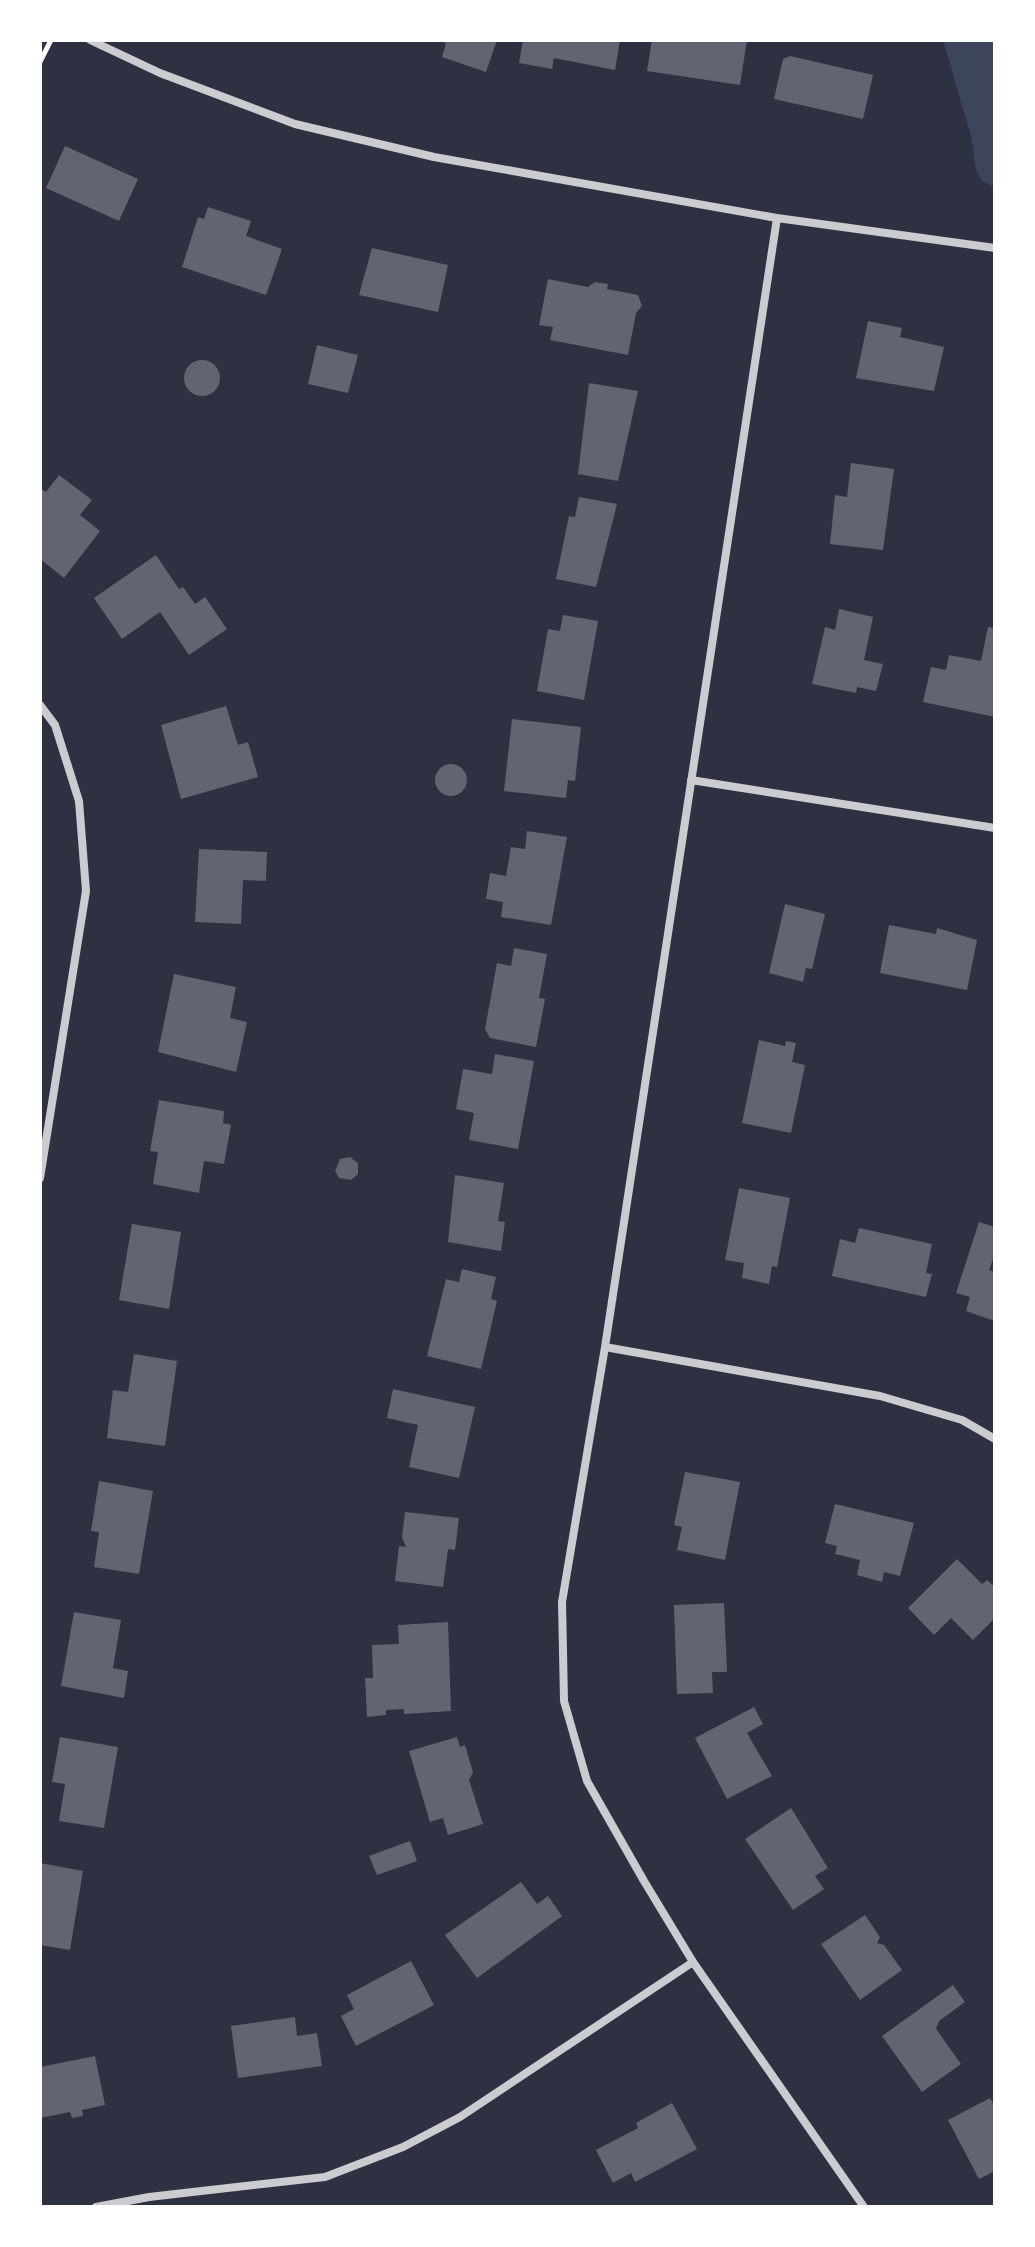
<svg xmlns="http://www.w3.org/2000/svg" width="1035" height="2247" viewBox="0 0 1035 2247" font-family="'PT Serif',serif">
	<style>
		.green { fill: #3c4559 }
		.building { fill: #626471 }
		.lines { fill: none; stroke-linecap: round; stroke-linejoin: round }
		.path { stroke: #fff; stroke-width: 5 }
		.minor { stroke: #caccd0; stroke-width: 8 }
	</style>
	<rect width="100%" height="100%" fill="#2d3142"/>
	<path class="green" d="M 943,40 L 995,40 L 995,187 L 982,181 L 976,170 L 971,136 Z"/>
	<path class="building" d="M 497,40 L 486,72 L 442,57 L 446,43 L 438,41 Z
		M 523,40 L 620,40 L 615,70 L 554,58 L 552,69 L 519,63 Z
		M 652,40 L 747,40 L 740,85 L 647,71 Z
		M 790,56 L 873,75 L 863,119 L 774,99 L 783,59 Z
		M 65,146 L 138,179 L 119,221 L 46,188 Z
		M 208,207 L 251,221 L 246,236 L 282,249 L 266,295 L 182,267 L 198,217 L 204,219 Z
		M 372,248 L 448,265 L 438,312 L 359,295 Z
		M 548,279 L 588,287 L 595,282 L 608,284 L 607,289 L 638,295 L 642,306 L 636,313 L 628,355 L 550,340 L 553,327 L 539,325 Z
		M 868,321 L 902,328 L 900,337 L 944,347 L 934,391 L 856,378 Z
		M 317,345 L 358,355 L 348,393 L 308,384 Z
		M184 378a18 18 0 1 1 36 0a18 18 0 1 1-36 0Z
		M 589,383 L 638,391 L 618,481 L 578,474 Z
		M 851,463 L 894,469 L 883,550 L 830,544 L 835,495 L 847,497 Z
		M 59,475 L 92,500 L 80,515 L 100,531 L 64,578 L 40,559 L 40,488 L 46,492 Z
		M 579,497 L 617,504 L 596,587 L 556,579 L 569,516 L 575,517 Z
		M 156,555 L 179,589 L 183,587 L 195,604 L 205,597 L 227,629 L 189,655 L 160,612 L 122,639 L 94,598 Z
		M 839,609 L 873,617 L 864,660 L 883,664 L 876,691 L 857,687 L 856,693 L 812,684 L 825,627 L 835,630 Z
		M 563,615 L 598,621 L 584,700 L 537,691 L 548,629 L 560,631 Z
		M 988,627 L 995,628 L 995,717 L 923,702 L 931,667 L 946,670 L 949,655 L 981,661 Z
		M 226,706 L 238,745 L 248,742 L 258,777 L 181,799 L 161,725 Z
		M 512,719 L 581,727 L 575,781 L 568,780 L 566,798 L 504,791 Z
		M435 780a16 16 0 1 1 32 0a16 16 0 1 1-32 0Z
		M 527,831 L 567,837 L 551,925 L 501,917 L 503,902 L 486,899 L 490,873 L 506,876 L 511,847 L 525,849 Z
		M 199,849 L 267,852 L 266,881 L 243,880 L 241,924 L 195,922 Z
		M 785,904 L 825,914 L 812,969 L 806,968 L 803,982 L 769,973 Z
		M 889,925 L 936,934 L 937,928 L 977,940 L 967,990 L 880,973 Z
		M 514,948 L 547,954 L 539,998 L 545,999 L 536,1047 L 490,1038 L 485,1029 L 497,963 L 511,966 Z
		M 174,974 L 236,987 L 230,1018 L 247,1022 L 236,1072 L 158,1052 Z
		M 759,1040 L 785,1046 L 786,1041 L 796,1043 L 792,1062 L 805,1065 L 791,1133 L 742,1123 Z
		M 495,1054 L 534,1061 L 518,1149 L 469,1140 L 474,1113 L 456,1109 L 463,1069 L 492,1074 Z
		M 159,1100 L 224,1111 L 223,1123 L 231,1125 L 224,1164 L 204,1161 L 199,1193 L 153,1184 L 158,1152 L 150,1151 Z
		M 350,1157 L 358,1163 L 358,1174 L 351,1180 L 339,1178 L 335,1171 L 340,1159 Z
		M 455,1175 L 504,1183 L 498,1221 L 505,1222 L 501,1251 L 448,1242 Z
		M 739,1188 L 790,1198 L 777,1267 L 772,1266 L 769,1284 L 742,1278 L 744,1263 L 725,1260 Z
		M 979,1222 L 995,1227 L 995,1254 L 989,1270 L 995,1272 L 995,1321 L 966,1311 L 970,1297 L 956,1293 Z
		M 132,1224 L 181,1232 L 169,1309 L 119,1300 Z
		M 859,1228 L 932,1244 L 926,1273 L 932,1274 L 926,1297 L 832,1276 L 840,1239 L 855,1243 Z
		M 462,1269 L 496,1277 L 491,1299 L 497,1301 L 481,1369 L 427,1356 L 446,1279 L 459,1282 Z
		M 134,1354 L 177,1361 L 165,1446 L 107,1438 L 113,1390 L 128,1392 Z
		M 393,1389 L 475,1407 L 459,1478 L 409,1467 L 418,1425 L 387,1418 Z
		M 685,1472 L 740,1482 L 725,1560 L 677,1550 L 682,1527 L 674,1525 Z
		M 99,1481 L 153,1491 L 139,1574 L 94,1567 L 99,1532 L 91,1531 Z
		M 835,1504 L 914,1523 L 900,1576 L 884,1572 L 882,1582 L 857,1575 L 860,1560 L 835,1554 L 837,1546 L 825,1543 Z
		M 405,1512 L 459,1518 L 455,1550 L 448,1549 L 443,1587 L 395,1581 L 399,1546 L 406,1547 L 402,1537 Z
		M 957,1559 L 982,1584 L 987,1580 L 995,1587 L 995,1618 L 973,1640 L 951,1618 L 934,1635 L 908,1608 Z
		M 724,1603 L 727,1672 L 712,1672 L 713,1693 L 677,1694 L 674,1605 Z
		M 74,1612 L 121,1620 L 113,1668 L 128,1671 L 124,1698 L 61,1686 Z
		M 448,1622 L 451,1711 L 404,1714 L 404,1709 L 386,1710 L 386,1715 L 367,1717 L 365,1678 L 373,1678 L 372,1645 L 399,1644 L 398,1625 Z
		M 754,1707 L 763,1724 L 747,1733 L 772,1776 L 727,1799 L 695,1738 Z
		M 60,1737 L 118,1747 L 104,1828 L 59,1821 L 65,1784 L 52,1782 Z
		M 457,1737 L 460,1747 L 465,1745 L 473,1772 L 469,1780 L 483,1824 L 448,1835 L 443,1818 L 430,1822 L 409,1751 Z
		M 791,1808 L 828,1868 L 815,1876 L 824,1889 L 793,1910 L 745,1839 Z
		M 410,1841 L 417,1861 L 377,1875 L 369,1856 Z
		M 40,1863 L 83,1871 L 70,1950 L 40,1945 Z
		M 521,1882 L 537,1904 L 548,1896 L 562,1916 L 477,1978 L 445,1935 Z
		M 865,1915 L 880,1937 L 877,1943 L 884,1945 L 902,1970 L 860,2000 L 821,1944 Z
		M 411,1961 L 434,2005 L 356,2046 L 341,2016 L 354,2009 L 347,1995 Z
		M 953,1985 L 965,2002 L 939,2021 L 936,2029 L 961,2064 L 922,2092 L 882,2036 Z
		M 295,2017 L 297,2036 L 317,2033 L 322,2066 L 238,2078 L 231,2026 Z
		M 95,2056 L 105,2105 L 82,2110 L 83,2116 L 72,2118 L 70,2112 L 40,2118 L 40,2067 Z
		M 990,2098 L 995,2107 L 995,2171 L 979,2179 L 948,2120 Z
		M 672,2103 L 697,2149 L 635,2182 L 631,2173 L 613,2183 L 596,2150 L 638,2128 L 636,2123 Z"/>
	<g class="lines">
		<path class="path" d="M 40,62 L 51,40"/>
		<path class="minor" d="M 90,40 L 160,73 L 295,124 L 434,157 L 777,218 L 995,248
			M 777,218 L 605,1347 L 562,1602 L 564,1701 L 587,1781 L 644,1881 L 693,1962 L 864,2207
			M 40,705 L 55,725 L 79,801 L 86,891 L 40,1178
			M 691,780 L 995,828
			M 605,1347 L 880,1396 L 962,1420 L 995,1439
			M 96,2207 L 149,2197 L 325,2177 L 403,2147 L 460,2117 L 693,1962"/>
	</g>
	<rect width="1035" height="2247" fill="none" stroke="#ffffff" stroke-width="84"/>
</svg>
